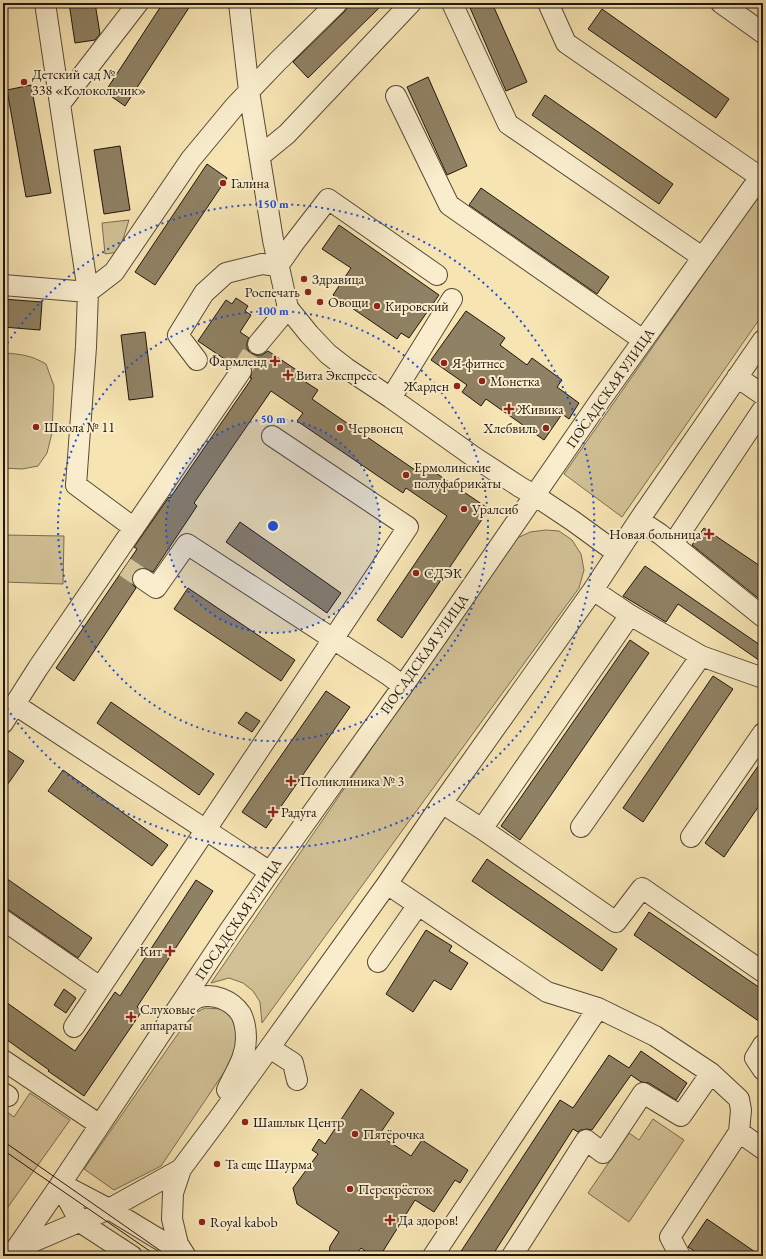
<svg xmlns="http://www.w3.org/2000/svg" width="766" height="1259" viewBox="0 0 766 1259" font-family="'EB Garamond',serif">
	<style>
		.green { fill: #d2c196; stroke: #796c52 }
		.building { fill: #8f8163; stroke: #20160d }
		.lines { fill: none; stroke-linecap: round; stroke-linejoin: round }
		.minor-tunnel { stroke: #d6c599; stroke-width: 20; stroke-dasharray: 20 10; stroke-linecap: butt }
		.minor-casing { stroke: #564a36; stroke-width: 22 }
		.minor { stroke: #f9edcd; stroke-width: 20 }
		.tram { stroke: #20160d; stroke-width: 1 }
		.ring { fill: none; stroke: #1d4ed8; stroke-width: 2; stroke-dasharray: 2 4 }
		.poi-dot { fill: #8f2418; stroke: #f9edcd; stroke-width: 1.5 }
		.labels { text-anchor: middle; stroke-width: 4; stroke-linejoin: round; paint-order: stroke }
		.poi-label { font-size: 14px; fill: #20160d; stroke: #f9edcd; text-anchor: start }
		.street-label { font-size: 14px; fill: #20160d; stroke: #f9edcd }
		.centre { fill: #1d4ed8; stroke: #f9edcd; stroke-width: 2 }
		.ring-label { font-size: 12px; text-anchor: middle; font-weight: bold; fill: #1d4ed8; stroke: #f9edcd; stroke-width: 4; stroke-linejoin: round; paint-order: stroke }
	</style>
	<rect width="100%" height="100%" fill="#f6e4b2"/>
	<filter id="stains"><feTurbulence type="fractalNoise" baseFrequency=".005" numOctaves="4"/><feColorMatrix values="0 0 0 0 .2 0 0 0 0 .09 0 0 0 0 .02 0 0 0 .5 -.17"/></filter>
	<radialGradient id="worn" r=".72"><stop offset=".6" stop-color="#630" stop-opacity="0"/><stop offset="1" stop-color="#630" stop-opacity=".3"/></radialGradient>
	<path class="green" d="M 763,189 L 763,314 L 622,517 L 564,474 Z
		M 129,220 L 119,252 L 105,254 L 102,223 Z
		M 3,353 C 20,354 31,355 46,364 L 54,386 L 52,433 L 47,453 L 38,466 L 22,469 L 3,468 Z
		M 546,530 L 559,531 L 572,540 L 581,554 L 584,570 L 579,588 L 262,1023 L 260,1002 L 253,991 L 243,983 L 229,978 L 211,983 L 515,539 L 530,532 Z
		M 3,535 L 64,536 L 63,584 L 3,582 Z
		M 205,1008 L 221,1009 L 236,1021 L 237,1053 L 161,1166 L 114,1190 L 84,1169 L 191,1015 Z
		M 30,1093 L 70,1120 L 3,1214 L 3,1109 L 14,1117 Z
		M 653,1119 L 684,1140 L 629,1222 L 588,1193 L 629,1133 L 639,1140 Z"/>
	<path class="building" d="M 69,3 L 95,3 L 100,34 L 95,40 L 75,43 Z
		M 163,3 L 192,3 L 125,106 L 105,92 Z
		M 351,3 L 384,3 L 308,78 L 293,62 L 345,11 Z
		M 468,3 L 492,3 L 527,82 L 506,91 Z
		M 602,9 L 729,99 L 716,118 L 588,29 Z
		M 428,77 L 467,166 L 447,175 L 407,87 Z
		M 31,85 L 51,193 L 26,197 L 7,90 Z
		M 545,95 L 673,184 L 659,204 L 532,115 Z
		M 120,146 L 130,210 L 104,214 L 94,150 Z
		M 207,164 L 227,178 L 155,285 L 135,272 Z
		M 481,188 L 609,277 L 597,294 L 469,205 Z
		M 339,225 L 439,295 L 409,338 L 401,333 L 397,339 L 333,295 L 351,268 L 322,249 Z
		M 236,298 L 248,306 L 245,311 L 251,315 L 240,332 L 249,338 L 247,342 L 247,348 L 250,353 L 256,355 L 262,355 L 268,351 L 304,375 L 301,379 L 318,390 L 312,399 L 418,472 L 419,470 L 423,473 L 427,467 L 489,509 L 402,638 L 377,620 L 447,516 L 406,488 L 403,493 L 297,421 L 303,413 L 271,391 L 194,503 L 197,506 L 153,572 L 144,568 L 138,569 L 133,573 L 132,578 L 132,584 L 136,588 L 74,681 L 56,668 L 137,549 L 134,547 L 169,497 L 170,498 L 252,378 L 250,378 L 252,372 L 251,366 L 247,361 L 241,360 L 236,361 L 232,364 L 198,341 L 226,300 L 232,304 Z
		M 3,299 L 42,302 L 40,330 L 3,327 Z
		M 466,311 L 505,338 L 500,345 L 527,365 L 532,358 L 562,380 L 557,387 L 579,403 L 569,419 L 562,414 L 544,440 L 486,399 L 481,406 L 462,392 L 467,385 L 431,360 Z
		M 145,332 L 153,397 L 129,400 L 121,335 Z
		M 240,522 L 341,593 L 327,613 L 226,542 Z
		M 704,528 L 763,568 L 763,602 L 692,545 Z
		M 645,566 L 763,647 L 763,663 L 678,604 L 666,622 L 623,596 Z
		M 188,588 L 295,660 L 281,681 L 174,609 Z
		M 630,640 L 649,653 L 520,840 L 501,826 Z
		M 713,676 L 733,689 L 643,822 L 623,808 Z
		M 326,691 L 350,707 L 266,828 L 242,812 Z
		M 111,702 L 214,774 L 199,795 L 97,723 Z
		M 246,712 L 260,721 L 252,732 L 238,723 Z
		M 3,747 L 24,761 L 3,791 Z
		M 763,759 L 763,800 L 724,857 L 705,843 Z
		M 63,770 L 168,845 L 152,866 L 48,791 Z
		M 487,859 L 617,949 L 602,971 L 472,881 Z
		M 3,876 L 92,938 L 78,958 L 3,906 Z
		M 196,880 L 213,891 L 137,1007 L 142,1011 L 84,1096 L 48,1071 L 49,1070 L 3,1037 L 3,1000 L 75,1051 L 115,992 L 120,996 Z
		M 649,912 L 763,990 L 763,1024 L 634,935 Z
		M 426,930 L 452,946 L 449,951 L 468,963 L 451,990 L 434,980 L 413,1012 L 386,994 Z
		M 64,989 L 76,998 L 66,1013 L 54,1005 Z
		M 641,1051 L 687,1083 L 676,1100 L 649,1083 L 641,1082 L 631,1075 L 592,1130 L 587,1129 L 581,1130 L 578,1132 L 573,1129 L 492,1256 L 458,1256 L 560,1100 L 573,1108 L 609,1055 L 629,1068 Z
		M 361,1089 L 394,1113 L 379,1135 L 411,1156 L 422,1140 L 468,1170 L 460,1183 L 455,1180 L 434,1212 L 415,1200 L 380,1256 L 372,1256 L 361,1248 L 355,1256 L 334,1256 L 329,1253 L 330,1246 L 339,1232 L 297,1204 L 293,1188 L 318,1154 L 312,1150 L 319,1139 L 325,1144 Z
		M 707,1219 L 761,1256 L 702,1256 L 688,1247 Z"/>
	<g class="lines">
		<path class="minor-tunnel" d="M 241,371 L 258,344
			M 125,567 L 143,579"/>
		<defs>
			<path id="minor" d="M 45,3 L 88,292
				M 239,3 L 249,91 L 273,240 L 288,308 L 309,334 L 328,354 L 346,368 L 391,398 L 474,457 L 520,487 L 534,495 L 573,521 L 617,553
				M 452,3 L 508,124 L 702,257
				M 548,3 L 566,43 L 760,177
				M 721,3 L 763,33
				M 396,96 L 449,205 L 643,340
				M 60,104 L 138,3
				M 260,156 L 287,134 L 411,3
				M 3,285 L 88,292 L 86,347 L 76,485 L 134,528
				M 88,292 L 114,272 L 191,159 L 235,106 L 278,61 L 337,3
				M 258,344 L 288,308
				M 197,360 L 178,335 L 204,293 L 226,273 L 262,264 L 278,266 L 294,243 L 328,199 L 437,275
				M 737,377 L 763,395
				M 391,398 L 452,299
				M 639,520 L 660,534 L 763,617
				M 673,544 L 763,409
				M 143,579 L 156,588 L 187,544 L 387,674 L 403,686
				M 593,590 L 630,615 L 701,656 L 763,678
				M 14,704 L 270,872
				M 3,723 L 38,668 L 241,371
				M 442,803 L 482,829 L 630,615
				M 581,827 L 701,656
				M 482,829 L 616,922 L 642,888 L 763,972
				M 691,837 L 763,733
				M 387,884 L 547,992 L 598,1008 L 655,1036 L 711,1073 L 739,1099 L 741,1110 L 739,1132 L 763,1149
				M 3,920 L 100,987
				M 378,962 L 418,905
				M 182,1013 C 186,1008 190,1001 197,998 C 212,992 232,1000 241,1014 C 244,1020 246,1030 246,1038 C 246,1058 235,1072 227,1090
				M 74,1027 L 408,527 L 272,436
				M 763,1045 L 755,1058 L 763,1070
				M 270,1048 L 293,1063 L 297,1080
				M 3,1060 L 100,1125
				M 3,1093 L 8,1096
				M 60,1185 L 69,1188 L 109,1209 L 185,1255
				M 60,1185 L 80,1222
				M 80,1222 L 132,1256
				M 16,1249 L 109,1209 L 181,1169
				M 185,1255 L 178,1244 L 172,1219 L 173,1193 L 181,1169 L 219,1118 L 387,884 L 442,803 L 593,590 L 639,520 L 763,340
				M 11,1256 L 58,1188 L 229,931 L 270,872 L 403,686 L 599,402 L 763,173
				M 433,1256 L 598,1008
				M 512,1256 L 586,1140 L 603,1153 L 643,1093 L 681,1116 L 711,1073
				M 680,1256 L 670,1237 L 739,1132"/>
		</defs>
		<use href="#minor" class="minor-casing"/>
		<use href="#minor" class="minor"/>
		<path class="tram" d="M 3,1141 L 168,1256
			M 3,1150 L 157,1256"/>
	</g>
	<circle cx="273" cy="526" r="107" fill="#1d4ed8" fill-opacity=".12"/>
	<g class="ring">
		<circle cx="273" cy="526" r="107"/>
		<circle cx="273" cy="526" r="215"/>
		<path d="M4 348A322 322 0 1 1 4 704"/>
	</g>
	<g class="poi-dot">
		<circle cx="24" cy="82" r="4"/>
		<circle cx="223" cy="183" r="4"/>
		<circle cx="304" cy="279" r="4"/>
		<circle cx="308" cy="292" r="4"/>
		<circle cx="320" cy="302" r="4"/>
		<circle cx="377" cy="306" r="4"/>
		<path d="M273 355h4v4h4v4h-4v4h-4v-4h-4v-4h4z"/>
		<circle cx="444" cy="363" r="4"/>
		<path d="M286 369h4v4h4v4h-4v4h-4v-4h-4v-4h4z"/>
		<circle cx="482" cy="381" r="4"/>
		<circle cx="457" cy="386" r="4"/>
		<path d="M507 403h4v4h4v4h-4v4h-4v-4h-4v-4h4z"/>
		<circle cx="36" cy="427" r="4"/>
		<circle cx="340" cy="428" r="4"/>
		<circle cx="546" cy="428" r="4"/>
		<circle cx="406" cy="475" r="4"/>
		<circle cx="464" cy="509" r="4"/>
		<path d="M707 528h4v4h4v4h-4v4h-4v-4h-4v-4h4z"/>
		<circle cx="416" cy="573" r="4"/>
		<path d="M289 775h4v4h4v4h-4v4h-4v-4h-4v-4h4z"/>
		<path d="M271 806h4v4h4v4h-4v4h-4v-4h-4v-4h4z"/>
		<path d="M168 945h4v4h4v4h-4v4h-4v-4h-4v-4h4z"/>
		<path d="M129 1011h4v4h4v4h-4v4h-4v-4h-4v-4h4z"/>
		<circle cx="245" cy="1122" r="4"/>
		<circle cx="355" cy="1134" r="4"/>
		<circle cx="217" cy="1164" r="4"/>
		<circle cx="350" cy="1189" r="4"/>
		<path d="M388 1214h4v4h4v4h-4v4h-4v-4h-4v-4h4z"/>
		<circle cx="202" cy="1222" r="4"/>
	</g>
	<g class="labels">
		<g class="poi-label">
			<text x="32" y="79">Детский сад №<tspan x="32" dy="16">338 «Колокольчик»</tspan></text>
			<text x="231" y="188">Галина</text>
			<text x="312" y="284">Здравица</text>
			<text x="300" y="297" text-anchor="end">Роспечать</text>
			<text x="328" y="307">Овощи</text>
			<text x="385" y="311">Кировский</text>
			<text x="267" y="366" text-anchor="end">Фармленд</text>
			<text x="452" y="368">Я-фитнес</text>
			<text x="296" y="380">Вита Экспресс</text>
			<text x="490" y="386">Монетка</text>
			<text x="449" y="391" text-anchor="end">Жарден</text>
			<text x="517" y="414">Живика</text>
			<text x="44" y="432">Школа № 11</text>
			<text x="348" y="433">Червонец</text>
			<text x="538" y="433" text-anchor="end">Хлебвиль</text>
			<text x="414" y="472">Ермолинские<tspan x="414" dy="16">полуфабрикаты</tspan></text>
			<text x="472" y="514">Уралсиб</text>
			<text x="701" y="539" text-anchor="end">Новая больница</text>
			<text x="424" y="578">СДЭК</text>
			<text x="300" y="786">Поликлиника № 3</text>
			<text x="281" y="817">Радуга</text>
			<text x="162" y="956" text-anchor="end">Кит</text>
			<text x="140" y="1014">Слуховые<tspan x="140" dy="16">аппараты</tspan></text>
			<text x="253" y="1127">Шашлык Центр</text>
			<text x="363" y="1139">Пятёрочка</text>
			<text x="225" y="1169">Та еще Шаурма</text>
			<text x="358" y="1194">Перекрёсток</text>
			<text x="398" y="1225">Да здоров!</text>
			<text x="210" y="1227">Royal kabob</text>
		</g>
		<g class="street-label">
			<text transform="translate(610 388) rotate(-55)" y="5">ПОСАДСКАЯ УЛИЦА</text>
			<text transform="translate(424 654) rotate(-55)" y="5">ПОСАДСКАЯ УЛИЦА</text>
			<text transform="translate(238 919) rotate(-56)" y="5">ПОСАДСКАЯ УЛИЦА</text>
		</g>
	</g>
	<circle cx="273" cy="526" r="6" class="centre"/>
	<g class="ring-label">
		<text x="273" y="208">150 m</text>
		<text x="273" y="315">100 m</text>
		<text x="273" y="423">50 m</text>
	</g>
	<rect width="766" height="1259" fill="none" stroke="#f6e4b2" stroke-width="16"/>
	<rect x="4" y="4" width="758" height="1251" fill="none" stroke="#20160d" stroke-width="2"/>
	<rect x="8" y="8" width="750" height="1243" fill="none" stroke="#20160d"/>
	<rect width="100%" height="100%" filter="url(#stains)"/>
	<rect width="100%" height="100%" fill="url(#worn)"/>
</svg>
